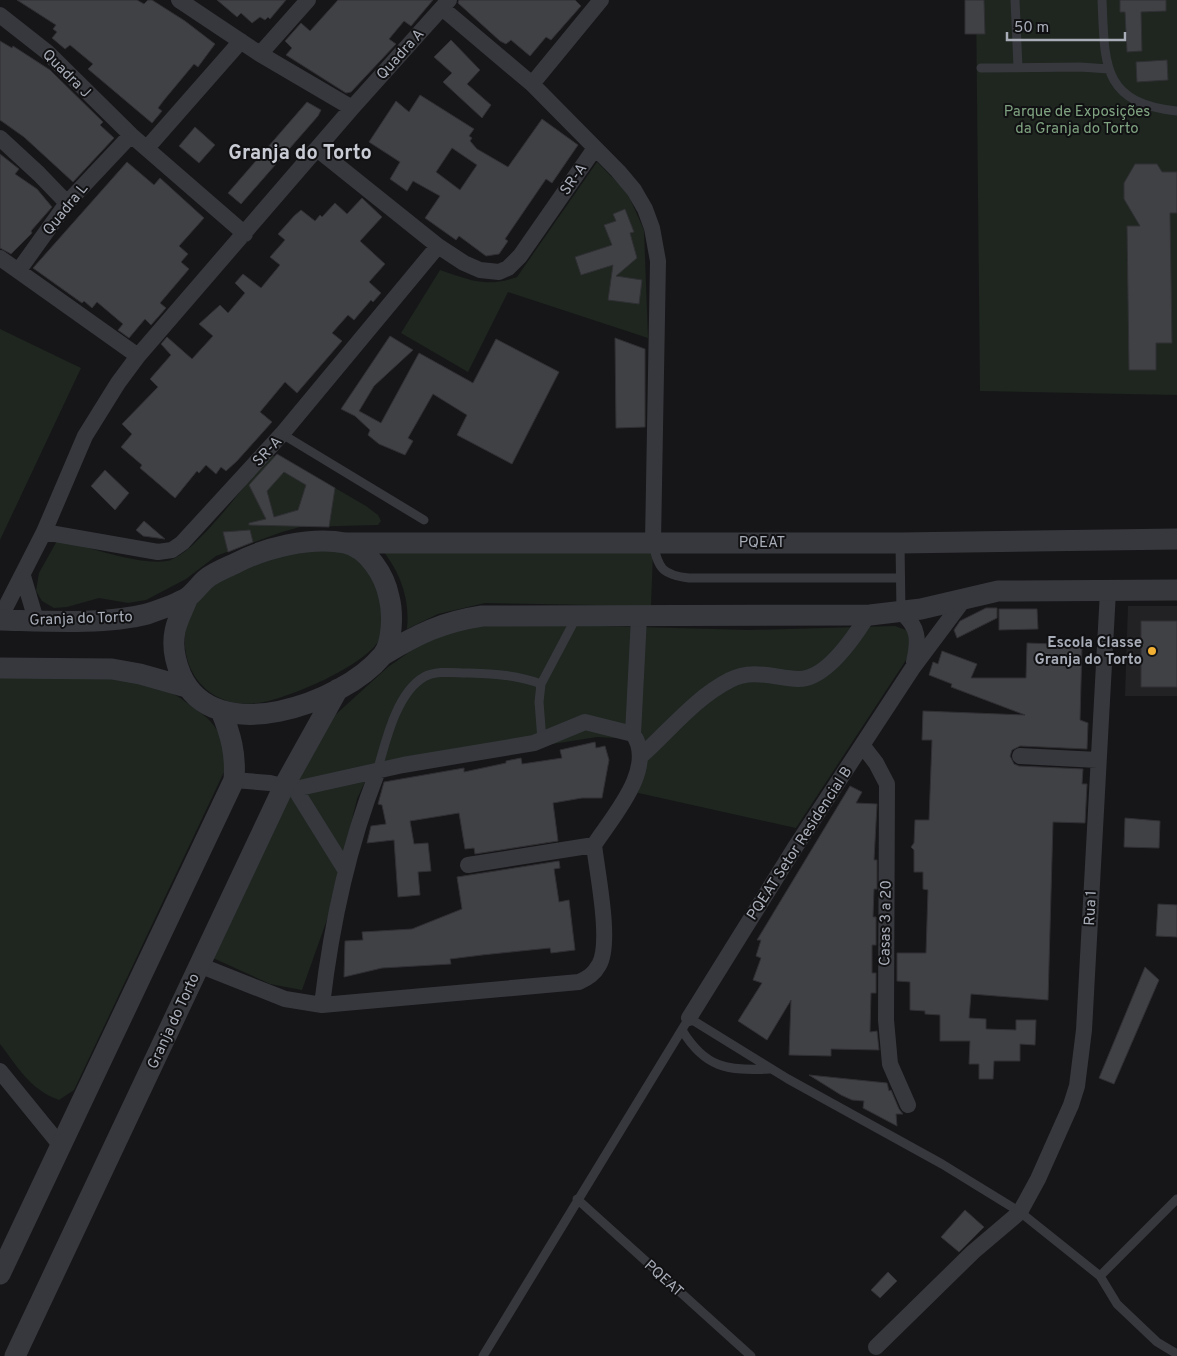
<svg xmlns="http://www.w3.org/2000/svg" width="1177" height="1356" viewBox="0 0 1177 1356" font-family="Overpass,sans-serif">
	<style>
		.built { fill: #222225 }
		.green { fill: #1e261f }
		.building { fill: #404145; stroke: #303034; fill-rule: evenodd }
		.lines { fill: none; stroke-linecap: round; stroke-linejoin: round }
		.service { stroke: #37383d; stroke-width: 9 }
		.minor { stroke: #37383d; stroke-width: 16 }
		.tertiary { stroke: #37383d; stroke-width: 21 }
		.poi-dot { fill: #f2b134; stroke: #111113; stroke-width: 2 }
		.labels { text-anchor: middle; stroke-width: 4; stroke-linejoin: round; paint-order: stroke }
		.street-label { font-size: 15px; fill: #a8adb8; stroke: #111113 }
		.park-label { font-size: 15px; fill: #7fa381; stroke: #111113 }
		.poi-label { font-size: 15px; font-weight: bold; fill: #a8adb8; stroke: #111113; text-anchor: end }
		.district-label { font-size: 20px; font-weight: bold; fill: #c9ccd4; stroke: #111113 }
	</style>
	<rect width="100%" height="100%" fill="#161618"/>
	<path class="built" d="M 1128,606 L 1177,606 L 1177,696 L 1125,696 Z"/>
	<path class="green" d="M 976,0 L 1177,0 L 1177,395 L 980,391 Z
		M 597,162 L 627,192 L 644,230 L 648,338 L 508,292 L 468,372 L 401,333 L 440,270 C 470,280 486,288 517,277 Z
		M 0,329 L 81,368 L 0,540 Z
		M 272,456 L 280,456 L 366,506 L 378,515 L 381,521 L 378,525 L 300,527 L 282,532 L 216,556 L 186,579 L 146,600 L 128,603 L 99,598 L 67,607 L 54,608 L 42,601 L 36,591 L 39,573 L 58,539 C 84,546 141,566 167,561 C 193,556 242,489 260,466 Z
		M 379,546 L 653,552 L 651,606 L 485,603 L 438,614 L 407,629 C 410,597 400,571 379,546 Z
		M 316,550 C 328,551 342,550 353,557 C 368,566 385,588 386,606 C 386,611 383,618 382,624 C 381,628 382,635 380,639 C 365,666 288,699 258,703 C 187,713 159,627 213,585 C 219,580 227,578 234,575 C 244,570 254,564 264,560 C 280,554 300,553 316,550 Z
		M 486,623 L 750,630 L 895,626 L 911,632 L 910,654 L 796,828 L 625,790 L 636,775 L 632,739 L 597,737 L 369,773 L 357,799 L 329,914 L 302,990 L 270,984 L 213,958 L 308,758 L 334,716 L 388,667 L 415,648 L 447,633 Z
		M 0,677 C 45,678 130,672 168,691 C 182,698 193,707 206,717 C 221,730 229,752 224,772 L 74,1090 L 59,1100 C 29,1089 18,1067 0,1044 Z"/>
	<path class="building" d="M 17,0 L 137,0 L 144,4 L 148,0 L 152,0 L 185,21 L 215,44 L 198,67 L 194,64 L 164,100 L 158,108 L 162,111 L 152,123 L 88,69 L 93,64 L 70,45 L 65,49 L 52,38 L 57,32 L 53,29 L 56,25 Z
		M 217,0 L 286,0 L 270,19 L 268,17 L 265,20 L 260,17 L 252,23 L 241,13 L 237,17 Z
		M 338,0 L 433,0 L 411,26 L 404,21 L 389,39 L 396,44 L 351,92 L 346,93 L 286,55 L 292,48 L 285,41 L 301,23 L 310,31 Z
		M 459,0 L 575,0 L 581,6 L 551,40 L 546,37 L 530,56 L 511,40 L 506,44 L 500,41 L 458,3 Z
		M 965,0 L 984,0 L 985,34 L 965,34 Z
		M 1120,0 L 1166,0 L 1166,11 L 1141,12 L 1142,51 L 1127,52 L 1125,12 L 1120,12 Z
		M 451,40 L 480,70 L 467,84 L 491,105 L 482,118 L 443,82 L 452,73 L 434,57 Z
		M 0,41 L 12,48 L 13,46 L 50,70 L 103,122 L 100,125 L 114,138 L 73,182 L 24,137 L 0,120 Z
		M 1167,60 L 1168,80 L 1137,82 L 1136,62 Z
		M 420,95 L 474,129 L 469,136 L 472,138 L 470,141 L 477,149 L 508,167 L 542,119 L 578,145 L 552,183 L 546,179 L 505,239 L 508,241 L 499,254 L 486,256 L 459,236 L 456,240 L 425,218 L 440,196 L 413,181 L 407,191 L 390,179 L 400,162 L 369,142 L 396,101 L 409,112 ZM 452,148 L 477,165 L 460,190 L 436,172 Z
		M 307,102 L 321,110 L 318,116 L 241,204 L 228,193 Z
		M 195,127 L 215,145 L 199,163 L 179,146 Z
		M 0,154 L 19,169 L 15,174 L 37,189 L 52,207 L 31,231 L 32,233 L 11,254 L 0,248 Z
		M 127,162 L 154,185 L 160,178 L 204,218 L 179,246 L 188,254 L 181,262 L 189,269 L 160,303 L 166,308 L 151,325 L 145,319 L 129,338 L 118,330 L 123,324 L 97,302 L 92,308 L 84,301 L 82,303 L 33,268 Z
		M 1135,164 L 1157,164 L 1162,172 L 1177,172 L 1177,213 L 1170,213 L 1172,343 L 1156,343 L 1156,370 L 1129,370 L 1127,226 L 1140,226 L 1124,199 L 1124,183 Z
		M 362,198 L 382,217 L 360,241 L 385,264 L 369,282 L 381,293 L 373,302 L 371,300 L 354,320 L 348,315 L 332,333 L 342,341 L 297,393 L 285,382 L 260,412 L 272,422 L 237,461 L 226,471 L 221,467 L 216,474 L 206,465 L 199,473 L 197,471 L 175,498 L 140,468 L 142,465 L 121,447 L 132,434 L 122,424 L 158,387 L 150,379 L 171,355 L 161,344 L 167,337 L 192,359 L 213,336 L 199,324 L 220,305 L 228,313 L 245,293 L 235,283 L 243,274 L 261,288 L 280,265 L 270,257 L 285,240 L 278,234 L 294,216 L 301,210 L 315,221 L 320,215 L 322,217 L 335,203 L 347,214 Z
		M 625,209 L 634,232 L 630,233 L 637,258 L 616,276 L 642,280 L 639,304 L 608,300 L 613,265 L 581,275 L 575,257 L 612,245 L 604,225 L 616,221 L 613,214 Z
		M 390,336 L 413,350 L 374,386 L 359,411 L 381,423 L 419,353 L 473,383 L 496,339 L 559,372 L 512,464 L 457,435 L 467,415 L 433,394 L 408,438 L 413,441 L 405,455 L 379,444 L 368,435 L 370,430 L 355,416 L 341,409 Z
		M 615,338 L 645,349 L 645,427 L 616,428 Z
		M 277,454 L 335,488 L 329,527 L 249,525 L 249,523 L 266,519 L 249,485 ZM 284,472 L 306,485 L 298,510 L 274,517 L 267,491 Z
		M 105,470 L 129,493 L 115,510 L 91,486 Z
		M 144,521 L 165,539 L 143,536 L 136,530 Z
		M 250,530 L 253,542 L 228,552 L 223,532 Z
		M 986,608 L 997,608 L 997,618 L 957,638 L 954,630 L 960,621 Z
		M 999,609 L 1037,609 L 1038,629 L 999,630 Z
		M 1141,621 L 1177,621 L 1177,687 L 1141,687 Z
		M 1027,643 L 1082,645 L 1080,720 L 1088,723 L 1087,749 L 1020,746 L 1012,750 L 1010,756 L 1014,764 L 1019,766 L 1083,769 L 1082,784 L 1087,784 L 1085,823 L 1053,822 L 1048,1000 L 971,994 L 969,1018 L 986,1019 L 986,1029 L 1016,1030 L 1016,1020 L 1036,1020 L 1035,1045 L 1020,1044 L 1020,1061 L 994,1061 L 993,1079 L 979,1079 L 979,1064 L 969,1064 L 970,1041 L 940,1041 L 940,1015 L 925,1014 L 925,1011 L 910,1010 L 910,982 L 897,981 L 897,953 L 926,953 L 928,890 L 923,889 L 923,872 L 914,872 L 914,850 L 911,847 L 914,843 L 915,820 L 929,820 L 932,740 L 922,740 L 923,711 L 1025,715 L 951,687 L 952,684 L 929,675 L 933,662 L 938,664 L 942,651 L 977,664 L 971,678 L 1026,678 Z
		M 595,742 L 596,748 L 605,746 L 609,760 L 602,798 L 582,798 L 553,803 L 558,841 L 475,854 L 474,848 L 465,849 L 459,813 L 410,821 L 414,844 L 428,843 L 431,871 L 418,872 L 420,895 L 398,897 L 394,840 L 367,843 L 371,826 L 386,824 L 382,805 L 378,804 L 384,782 L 464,768 L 464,772 L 506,763 L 506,761 L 521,758 L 522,764 L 562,758 L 560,750 Z
		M 850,786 L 862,792 L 856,803 L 877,804 L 874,860 L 877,860 L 877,889 L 874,889 L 873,917 L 876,917 L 876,945 L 872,945 L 872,973 L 876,973 L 876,993 L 871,993 L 870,1032 L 877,1031 L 879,1050 L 831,1049 L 831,1056 L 789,1055 L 791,1000 L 767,1040 L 738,1021 L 762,983 L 753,980 L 761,958 L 756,956 L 761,940 L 757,940 Z
		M 1125,818 L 1160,821 L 1159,848 L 1124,847 Z
		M 559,861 L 560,868 L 554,869 L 559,902 L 569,900 L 575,950 L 551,953 L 550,948 L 482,955 L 450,959 L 451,964 L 382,968 L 344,977 L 345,941 L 363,940 L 362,932 L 412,929 L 462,909 L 457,877 Z
		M 1158,904 L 1177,905 L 1177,937 L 1156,936 Z
		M 1145,967 L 1159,980 L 1114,1084 L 1099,1078 Z
		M 809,1075 L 887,1083 L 889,1091 L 891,1090 L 899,1109 L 903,1114 L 896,1114 L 897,1126 L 863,1108 L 864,1101 L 852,1100 L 841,1095 Z
		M 965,1210 L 984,1227 L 959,1252 L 941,1237 Z
		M 888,1272 L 897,1281 L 880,1298 L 871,1290 Z"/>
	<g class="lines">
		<path class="service" d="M 1015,0 L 1018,67
			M 1102,0 C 1105,64 1101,103 1177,111
			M 981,68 L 1080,67 L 1109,69
			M 282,434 L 424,520
			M 653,543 C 658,568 662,575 689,578 L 900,578
			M 900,543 L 901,612
			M 542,740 L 539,702 L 541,684 L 577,616
			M 377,772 C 385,744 396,693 424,677 C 437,670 455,673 469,673 C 495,674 517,675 541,684
			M 682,1030 C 705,1068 727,1071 770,1069
			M 577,1199 L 751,1356
			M 1100,1276 L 1177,1199
			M 483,1356 L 689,1018 L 788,1079 L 942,1164 L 1020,1212 L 1100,1276 L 1117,1304 L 1157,1342 L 1177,1354"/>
		<path class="minor" d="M 179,0 L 260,54 L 352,108
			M 442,8 L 532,84 L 618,171 L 634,190 L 645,209 L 652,228 L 658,261 L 653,542
			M 0,15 L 47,52 L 131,135 L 245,234
			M 260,54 L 308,0
			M 532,84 L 601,0
			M 0,138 L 39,174 L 67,203
			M 147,148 L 241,41
			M 317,149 L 438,246 L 464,263 L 480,270 L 499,272 L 508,268 L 520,256 L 595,148
			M 0,258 L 138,356
			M 19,270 L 67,203 L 131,135
			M 44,532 L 158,552 L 172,550 L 182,543 L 282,434 L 438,246
			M 23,576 L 36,620
			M 901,612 C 919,627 919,640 914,662
			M 0,618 L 44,532 L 85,436 L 118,383 L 138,356 L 352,108 L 449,0
			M 862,745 L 876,763 L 887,784 L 886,1020 L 890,1064 L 908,1105
			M 641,756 C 669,731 696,697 730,680 C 753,668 775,678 798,679 C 826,680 855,636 868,615
			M 1020,756 L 1098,760
			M 234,780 L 270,783 L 295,789 L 403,765 L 534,743 L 585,722 L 633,734
			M 295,789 L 346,871
			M 468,865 L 594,845
			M 199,965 L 285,999 L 322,1005 L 579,982 C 588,978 594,974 599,965 C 612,943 597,872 594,845 C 612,817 657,768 633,734 L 639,617
			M 322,1005 C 331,927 348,847 377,773
			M 689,1018 L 794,849 L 912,669 L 965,598
			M 0,1071 L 61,1146
			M 876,1347 L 973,1252 L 1020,1212 L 1038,1179 L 1071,1105 L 1077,1086 L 1084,1030 L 1108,591"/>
		<path class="tertiary" d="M 346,543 L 900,543 L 1177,539
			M 0,620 C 44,621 104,625 147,614 C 159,610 177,604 188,597 C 195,592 199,585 206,579 C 213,573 225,568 234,564 C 264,548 311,536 345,543 C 368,548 385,576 389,597 C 393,612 393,644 382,656 C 343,703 214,750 181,675 C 175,661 172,646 175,631 C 177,620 184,608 188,597
			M 383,655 C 418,634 442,622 482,616 L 870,615 L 921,609 L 998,591 L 1177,590
			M 0,668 L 112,669 L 140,674 L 186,687
			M 0,1274 L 234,780 C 236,754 231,735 221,711
			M 15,1356 L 284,786 L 338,689"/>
	</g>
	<circle class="poi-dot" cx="1152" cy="651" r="5"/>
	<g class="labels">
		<g class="street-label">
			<text transform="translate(400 54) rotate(-48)" y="5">Quadra A</text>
			<text transform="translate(67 73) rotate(45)" y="5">Quadra J</text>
			<text transform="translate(573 179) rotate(-55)" y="5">SR-A</text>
			<text transform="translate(65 209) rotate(-51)" y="5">Quadra L</text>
			<text transform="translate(267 451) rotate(-47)" y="5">SR-A</text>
			<text x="762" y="547">PQEAT</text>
			<text transform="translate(81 618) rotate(-2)" y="5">Granja do Torto</text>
			<text transform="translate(799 843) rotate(-57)" y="5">PQEAT Setor Residencial B</text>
			<text transform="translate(1090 908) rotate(-87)" y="5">Rua 1</text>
			<text transform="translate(885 923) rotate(-89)" y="5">Casas 3 a 20</text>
			<text transform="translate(173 1021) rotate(-65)" y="5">Granja do Torto</text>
			<text transform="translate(664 1278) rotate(42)" y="5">PQEAT</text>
		</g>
		<g class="park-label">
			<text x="1077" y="116">Parque de Exposições<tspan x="1077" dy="17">da Granja do Torto</tspan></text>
		</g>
		<g class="poi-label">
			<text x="1142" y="647">Escola Classe<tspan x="1142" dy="17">Granja do Torto</tspan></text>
		</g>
		<g class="district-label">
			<text x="300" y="159">Granja do Torto</text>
		</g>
	</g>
	<path d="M1007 32v8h118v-8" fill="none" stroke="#a8adb8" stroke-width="2.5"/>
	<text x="1014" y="32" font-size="15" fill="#a8adb8" stroke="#111113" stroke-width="4" paint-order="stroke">50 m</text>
</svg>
